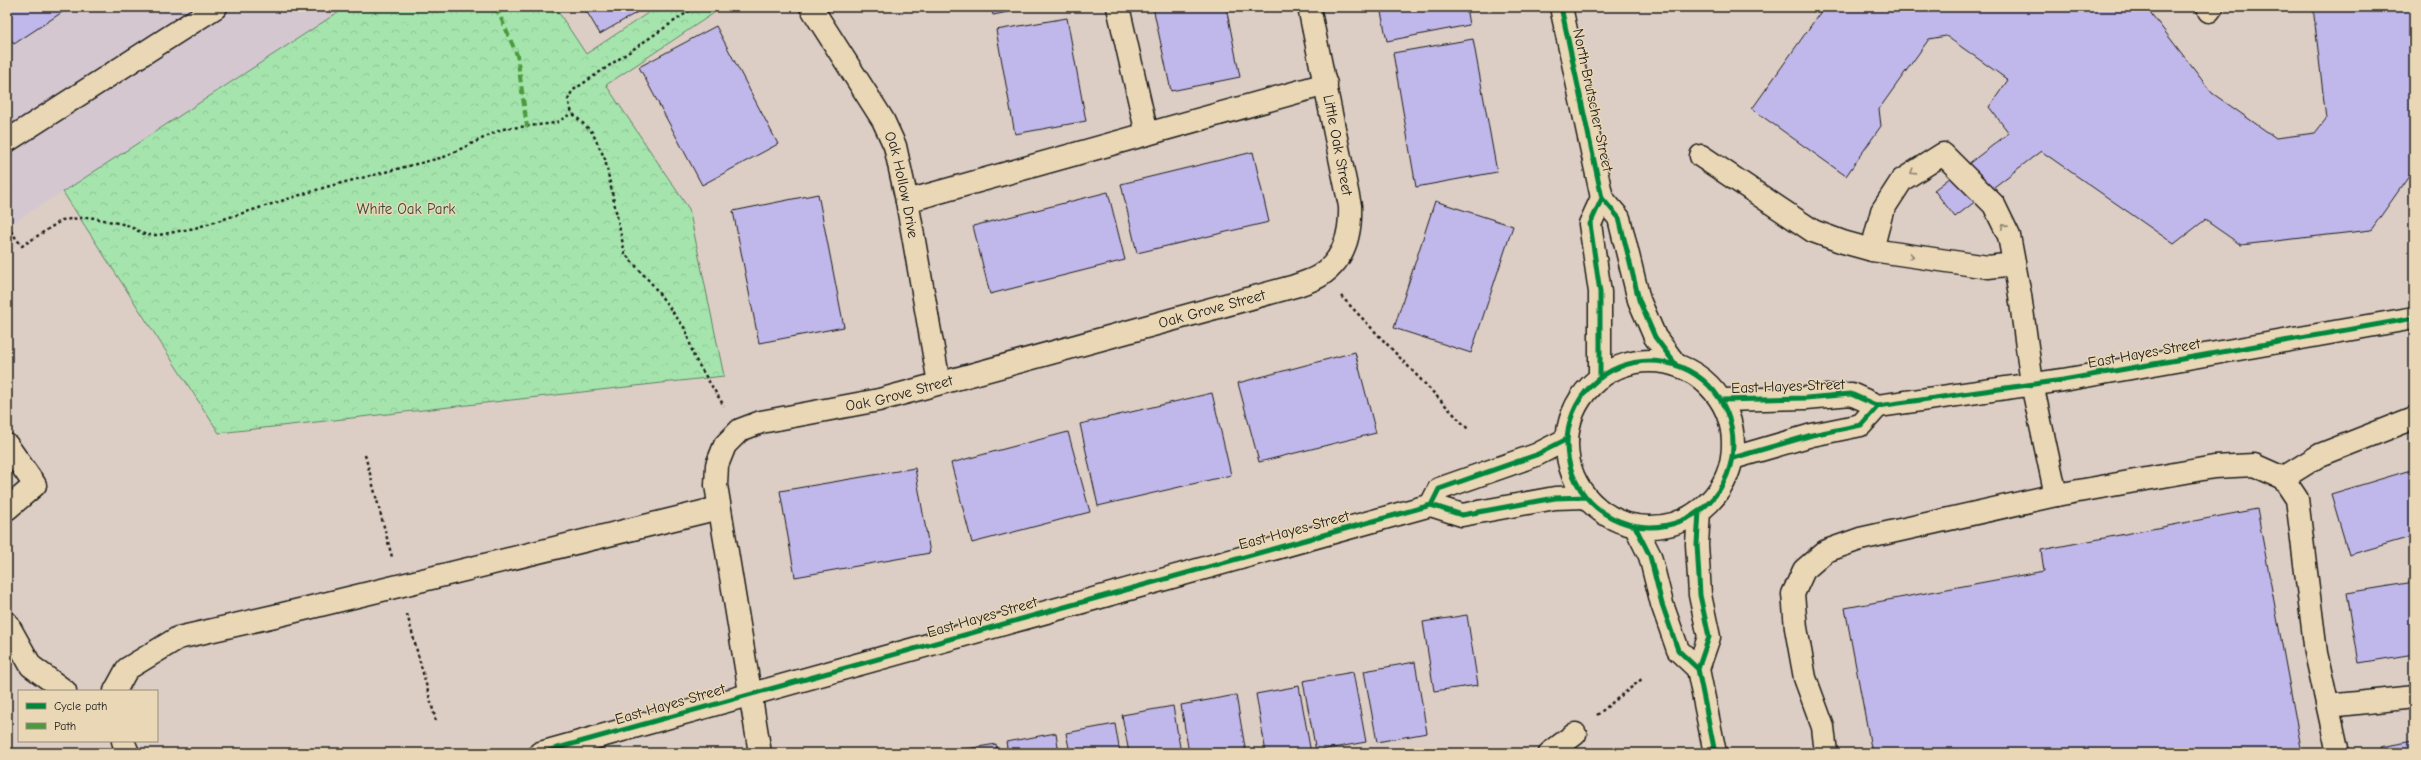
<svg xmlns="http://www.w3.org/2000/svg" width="2421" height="760" viewBox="0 0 2421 760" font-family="'Comic Neue',sans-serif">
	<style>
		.built { fill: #d4c7d0 }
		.forest { fill: url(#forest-crowns); stroke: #608064 }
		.building { fill: #c0b8ea; stroke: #1c1c1c }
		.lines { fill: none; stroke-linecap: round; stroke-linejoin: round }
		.minor-casing { stroke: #1c1c1c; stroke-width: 25 }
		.path { stroke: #1c1c1c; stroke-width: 2.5; stroke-dasharray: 3 3; stroke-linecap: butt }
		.minor { stroke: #ead7b5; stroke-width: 22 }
		.quiet { stroke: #4c9a3e; stroke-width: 4; stroke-dasharray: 8 4; stroke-linecap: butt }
		.cycleway-casing { stroke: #ead7b5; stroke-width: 8 }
		.cycleway { stroke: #00873e; stroke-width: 5 }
		.oneway { stroke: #8d8370 }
		.labels { text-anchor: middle; stroke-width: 3; stroke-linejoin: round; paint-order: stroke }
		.street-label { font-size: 15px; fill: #1c1c1c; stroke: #ead7b5 }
		.park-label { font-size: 15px; fill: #374439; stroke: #ead7b5 }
	</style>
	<defs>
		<pattern id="forest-crowns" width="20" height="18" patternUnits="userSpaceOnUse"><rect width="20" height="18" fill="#a5e5ad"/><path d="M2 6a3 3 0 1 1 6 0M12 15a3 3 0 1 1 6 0" fill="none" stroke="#8dc494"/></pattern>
	</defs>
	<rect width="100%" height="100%" fill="#ddcec5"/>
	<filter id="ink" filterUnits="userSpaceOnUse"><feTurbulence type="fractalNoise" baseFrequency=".025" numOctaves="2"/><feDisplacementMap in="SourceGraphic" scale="8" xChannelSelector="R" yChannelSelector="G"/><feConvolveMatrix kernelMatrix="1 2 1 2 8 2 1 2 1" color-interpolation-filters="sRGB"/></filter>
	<g filter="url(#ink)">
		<path class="built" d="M 7,7 L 346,7 L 63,192 L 7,226 Z"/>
		<path class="forest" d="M 346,7 L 555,7 L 586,54 L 657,7 L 723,7 L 606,85 L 689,209 L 724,376 L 219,433 L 63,192 Z"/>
		<path class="building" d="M 7,7 L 70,7 L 14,44 L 7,34 Z
			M 584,7 L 646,7 L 600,34 Z
			M 991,7 L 1033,7 L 993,15 Z
			M 1153,7 L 1226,7 L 1240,77 L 1171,91 Z
			M 1380,7 L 1466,7 L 1469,25 L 1387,41 Z
			M 1824,7 L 2146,7 L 2212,93 L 2276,138 L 2315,133 L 2326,119 L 2313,7 L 2414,7 L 2414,169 L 2371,230 L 2241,245 L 2205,220 L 2174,244 L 2041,151 L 1955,217 L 1934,190 L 2009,133 L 1989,107 L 2008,80 L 1946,36 L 1929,39 L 1879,109 L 1881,126 L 1846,176 L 1752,109 Z
			M 1067,18 L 1086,121 L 1015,134 L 996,30 Z
			M 716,26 L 778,144 L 702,185 L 639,67 Z
			M 1473,39 L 1497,172 L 1416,187 L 1393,53 Z
			M 1253,152 L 1269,222 L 1137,253 L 1121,184 Z
			M 1108,192 L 1125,260 L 990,294 L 973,226 Z
			M 818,194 L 844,327 L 759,343 L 733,211 Z
			M 1435,201 L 1513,226 L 1471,353 L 1394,328 Z
			M 1355,352 L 1376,433 L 1259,462 L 1238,383 Z
			M 1212,393 L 1231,475 L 1098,506 L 1080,424 Z
			M 1068,432 L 1090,512 L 972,543 L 951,463 Z
			M 915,468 L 930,553 L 795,577 L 780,491 Z
			M 2414,469 L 2414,536 L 2349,555 L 2331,494 Z
			M 2257,509 L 2302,753 L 1872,753 L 1845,608 L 2044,571 L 2041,550 Z
			M 2414,582 L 2414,654 L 2359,663 L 2347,593 Z
			M 1467,615 L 1478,685 L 1434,691 L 1423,622 Z
			M 1415,662 L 1427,733 L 1377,742 L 1364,671 Z
			M 1353,672 L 1366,742 L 1316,751 L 1303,681 Z
			M 1299,686 L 1311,753 L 1266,753 L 1256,694 Z
			M 1236,695 L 1246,753 L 1189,753 L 1181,705 Z
			M 1173,706 L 1181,753 L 1129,753 L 1122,715 Z
			M 1115,724 L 1120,753 L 1070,753 L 1066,733 Z
			M 1056,733 L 1059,753 L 1008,753 L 1006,742 Z
			M 2414,741 L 2414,753 L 2381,753 L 2380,747 Z
			M 996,744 L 997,753 L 954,753 L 954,751 Z"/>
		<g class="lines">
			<defs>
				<g id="minor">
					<path id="s1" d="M 811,7 L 883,120 L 895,146 L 907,201 L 939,383"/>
					<path d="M 1118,7 L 1147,134"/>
					<path d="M 1561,7 L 1602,198 L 1619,218 L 1639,300 L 1655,337 L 1676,365"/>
					<path d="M 2209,11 L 2212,7"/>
					<path d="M 7,141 L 216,7"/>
					<path d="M 1701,156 L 1813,231 L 1843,242 L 1872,250 L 1988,267 L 2014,264"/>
					<path d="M 907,201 L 1326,84"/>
					<path d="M 1872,250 L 1882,211 L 1902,180 L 1943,154 L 1994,205 L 2009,236 L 2020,295 L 2032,384 L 2056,495"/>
					<circle cx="1650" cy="444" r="83"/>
					<path d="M 1600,378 L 1600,292 L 1590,224 L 1602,198"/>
					<path d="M 1722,400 L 1806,398 L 1851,394 L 1878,406 L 2063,380 L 2414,318"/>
					<path d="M 7,445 L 35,485 L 7,509"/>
					<path d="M 1733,458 L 1812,435 L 1861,425 L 1878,406"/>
					<path d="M 2283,478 L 2320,455 L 2414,418"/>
					<path d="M 1431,505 L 1439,489 L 1536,455 L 1567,439"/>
					<path d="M 1699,511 L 1697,544 L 1700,595 L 1709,637 L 1698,669 L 1715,753"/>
					<path d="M 1635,526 L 1650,556 L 1662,604 L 1678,650 L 1698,669"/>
					<path d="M 7,623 L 31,666 L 65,691"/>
					<path d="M 115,691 L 127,669 L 178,638 L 279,615 L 719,508"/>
					<path d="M 2328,706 L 2414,697"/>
					<path d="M 123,741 L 128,753"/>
					<path d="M 540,753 L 1431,505 L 1462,515 L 1555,498 L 1586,497"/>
					<path id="s2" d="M 760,753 L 716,485 L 717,465 L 725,445 L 740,430 L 761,422 L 879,400 L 1295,286 C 1303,283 1314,280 1321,275 C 1345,259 1351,232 1350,206 L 1309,7"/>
					<path d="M 1550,753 L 1575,734"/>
					<path d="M 1826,753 L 1823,727 L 1805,678 L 1796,628 L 1793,594 L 1804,570 L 1826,551 L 1860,539 L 2056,495 L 2214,467 L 2254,465 L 2283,478 L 2297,499 L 2316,653 L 2338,753"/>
				</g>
			</defs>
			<use href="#minor" class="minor-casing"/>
			<path class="path" d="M 695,7 L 572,91 L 568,100 L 572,113 L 592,132 L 605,159 L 625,254 L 652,284 L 686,330 L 694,357 L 724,406
				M 7,179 L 11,187 L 8,228 L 22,246 L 62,220 L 89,217 L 127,225 L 146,235 L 159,235 L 195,228 L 326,187 L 444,157 L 502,129 L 556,123 L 572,113
				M 1341,296 L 1468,429
				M 365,455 L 392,557
				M 407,614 L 436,721
				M 1597,715 L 1643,678"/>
			<use href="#minor" class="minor"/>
			<path class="quiet" d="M 496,7 L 517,55 L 527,127"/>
			<defs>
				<path id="cycleway" d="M 1561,7 L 1602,198 L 1619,218 L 1639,300 L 1655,337 L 1676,365
					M1567 444a83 83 0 1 1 166 0a83 83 0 1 1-166 0Z
					M 1600,378 L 1600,292 L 1590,224 L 1602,198
					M 1722,400 L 1806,398 L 1851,394 L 1878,406 L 2063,380 L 2414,318
					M 1733,458 L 1812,435 L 1861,425 L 1878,406
					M 1431,505 L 1439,489 L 1536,455 L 1567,439
					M 1699,511 L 1697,544 L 1700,595 L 1709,637 L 1698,669 L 1715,753
					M 1635,526 L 1650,556 L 1662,604 L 1678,650 L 1698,669
					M 540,753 L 1431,505 L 1462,515 L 1555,498 L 1586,497"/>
			</defs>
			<use href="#cycleway" class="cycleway-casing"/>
			<use href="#cycleway" class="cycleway"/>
		</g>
		<defs><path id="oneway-chevron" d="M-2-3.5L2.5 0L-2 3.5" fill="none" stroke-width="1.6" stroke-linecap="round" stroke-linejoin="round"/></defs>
		<g class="oneway">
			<use href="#oneway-chevron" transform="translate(1913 172) rotate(148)"/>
			<use href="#oneway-chevron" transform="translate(2004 226) rotate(-115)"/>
			<use href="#oneway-chevron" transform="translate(1911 256) rotate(8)"/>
		</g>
	</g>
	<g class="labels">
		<g class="street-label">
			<text transform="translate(1593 100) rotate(78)" y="5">North Brutscher Street</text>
			<text transform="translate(1338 145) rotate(79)" y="5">Little Oak Street</text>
			<text dy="5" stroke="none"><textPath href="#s1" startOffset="202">Oak Hollow Drive</textPath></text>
			<text dy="5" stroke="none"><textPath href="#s2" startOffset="822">Oak Grove Street</textPath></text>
			<text transform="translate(2144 353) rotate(-10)" y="5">East Hayes Street</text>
			<text transform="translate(1788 386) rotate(-2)" y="5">East Hayes Street</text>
			<text dy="5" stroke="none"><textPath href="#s2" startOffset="498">Oak Grove Street</textPath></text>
			<text transform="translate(1294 530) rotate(-15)" y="5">East Hayes Street</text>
			<text transform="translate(982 617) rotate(-16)" y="5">East Hayes Street</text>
			<text transform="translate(670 704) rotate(-16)" y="5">East Hayes Street</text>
		</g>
		<g class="park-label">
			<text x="406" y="214">White Oak Park</text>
		</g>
	</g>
	<rect width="2421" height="760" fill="none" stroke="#ead7b5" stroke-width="24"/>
	<rect x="12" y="12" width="2397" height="736" fill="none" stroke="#1c1c1c" stroke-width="1.5" filter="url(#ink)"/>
	<rect x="18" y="690" width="140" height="52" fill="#ead7b5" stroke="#988c78"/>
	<rect x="26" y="703" width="20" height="6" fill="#00873e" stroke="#988c78"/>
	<text x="54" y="710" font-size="12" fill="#1c1c1c">Cycle path</text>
	<rect x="26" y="723" width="20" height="6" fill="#4c9a3e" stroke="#988c78"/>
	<text x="54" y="730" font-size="12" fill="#1c1c1c">Path</text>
</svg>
